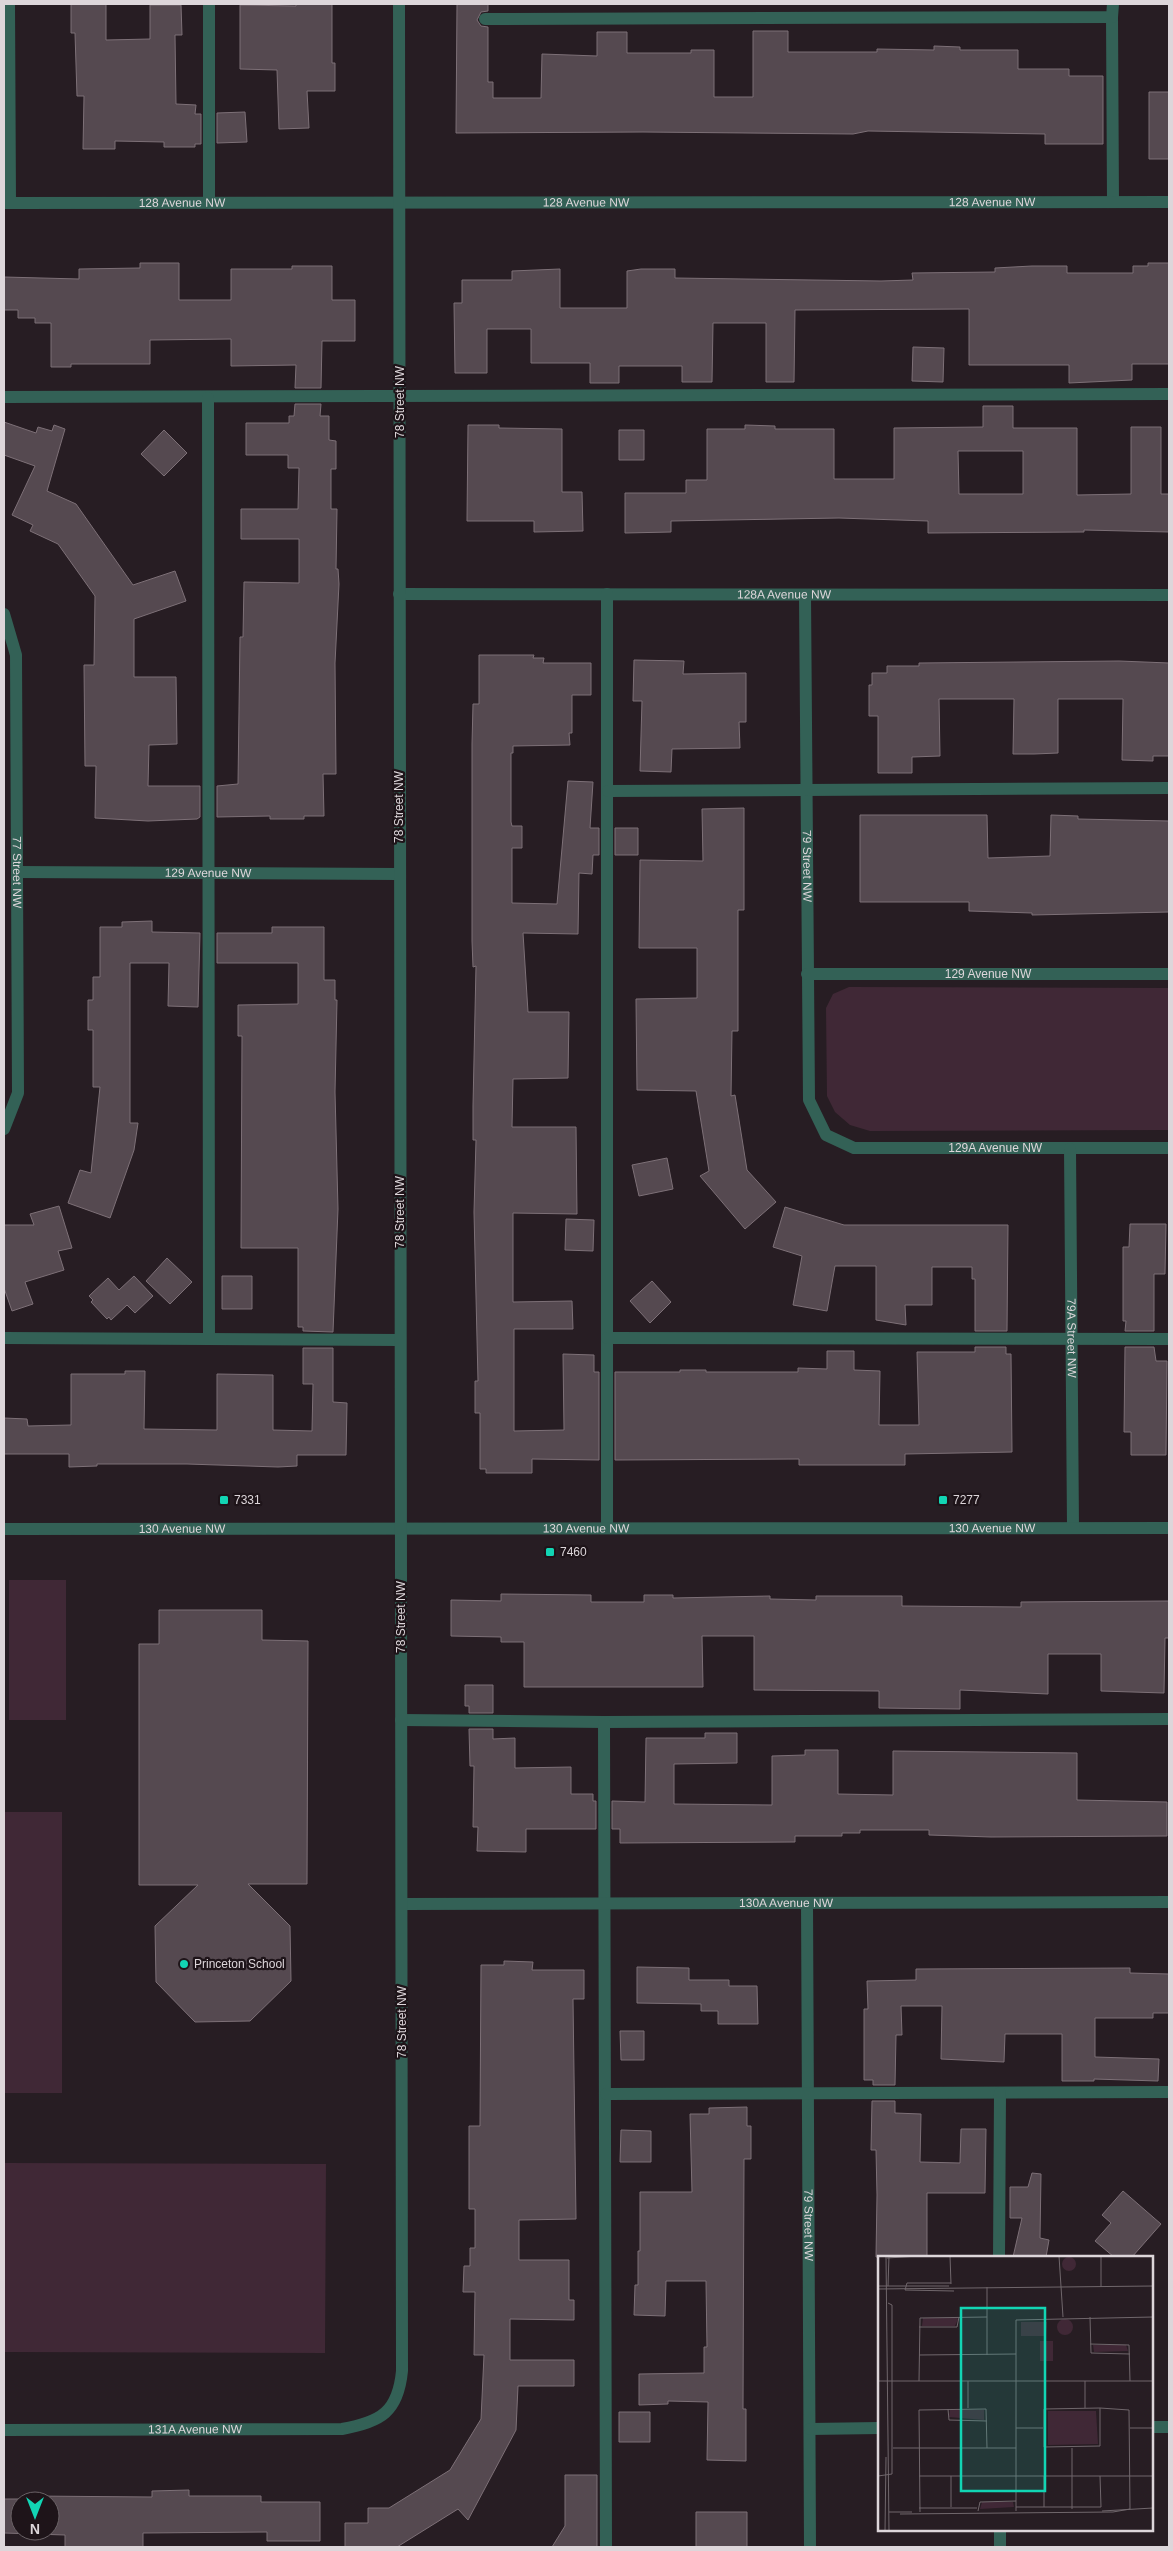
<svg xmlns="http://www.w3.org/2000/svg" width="1173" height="2551" viewBox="0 0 1173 2551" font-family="Arial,sans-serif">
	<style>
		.green { fill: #402836 }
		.building { fill: #554950; stroke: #7d7077; fill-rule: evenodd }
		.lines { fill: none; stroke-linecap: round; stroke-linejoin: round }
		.minor { stroke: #336156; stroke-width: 12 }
		.poi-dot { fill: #12d5b4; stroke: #1e1419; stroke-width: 2 }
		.labels { text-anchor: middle; stroke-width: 4.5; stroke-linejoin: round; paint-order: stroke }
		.street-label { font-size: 12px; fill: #ddd6da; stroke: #1e1419 }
		.poi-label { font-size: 12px; fill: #ddd6da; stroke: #1e1419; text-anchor: start }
		.inset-road { fill: none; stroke: #70676c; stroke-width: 1 }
		.view { fill: #12d5b4; fill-opacity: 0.15; stroke: #12d5b4; stroke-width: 2.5 }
		.inset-edge { fill: none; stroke: #ddd6da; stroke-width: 2.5 }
	</style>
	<rect width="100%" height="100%" fill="#271d23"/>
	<path class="green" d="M 849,987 L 1169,988 L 1169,1130 L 870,1131 L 850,1125 L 835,1112 L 827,1096 L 826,1008 L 833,994 Z
		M 9,1580 L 66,1580 L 66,1720 L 9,1720 Z
		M 4,1812 L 62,1812 L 62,2093 L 4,2093 Z
		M 4,2163 L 326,2164 L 325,2353 L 4,2352 Z"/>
	<path class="building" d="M 71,4 L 106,4 L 106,40 L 150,39 L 150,5 L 181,5 L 182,35 L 175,35 L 176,104 L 196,105 L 195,114 L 201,114 L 201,144 L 195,144 L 195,147 L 164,147 L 164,142 L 115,141 L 115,149 L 83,149 L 84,96 L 77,96 L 75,33 L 71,33 Z
		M 296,4 L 332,4 L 332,63 L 335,63 L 335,91 L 307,91 L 309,128 L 279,129 L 277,70 L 240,69 L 240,5 L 296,6 Z
		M 457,4 L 488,4 L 488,11 L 481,12 L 477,20 L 481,26 L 488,27 L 488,82 L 493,82 L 493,98 L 541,98 L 542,54 L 597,56 L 597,32 L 627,32 L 627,53 L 691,53 L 691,50 L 714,50 L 714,97 L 753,97 L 753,31 L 788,31 L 788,52 L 877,52 L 877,49 L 934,50 L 934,46 L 960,47 L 960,50 L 1018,50 L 1018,69 L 1069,69 L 1069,76 L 1103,76 L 1103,144 L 1045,144 L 1045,134 L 868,131 L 853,134 L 643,132 L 456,133 Z
		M 1149,92 L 1169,92 L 1169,159 L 1149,159 Z
		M 245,112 L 247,142 L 217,143 L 217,113 Z
		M 140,263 L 179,263 L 179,300 L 231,300 L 231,269 L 292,269 L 292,266 L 332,266 L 332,300 L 355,300 L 355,341 L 322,341 L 321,388 L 295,388 L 296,365 L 231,366 L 231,339 L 150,340 L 150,364 L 71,364 L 71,367 L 51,367 L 51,323 L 35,323 L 35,318 L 18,318 L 18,310 L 4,310 L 4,277 L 79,279 L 79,269 L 140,268 Z
		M 1148,263 L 1169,263 L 1169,364 L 1132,364 L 1132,380 L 1069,383 L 1069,365 L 969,365 L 969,309 L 795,310 L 794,382 L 766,382 L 766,323 L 713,323 L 712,382 L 682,382 L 682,366 L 619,366 L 619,383 L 590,383 L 590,363 L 531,363 L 531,329 L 487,329 L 487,373 L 455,373 L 454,303 L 462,303 L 462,280 L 512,280 L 512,271 L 560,269 L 560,308 L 627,308 L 627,271 L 641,269 L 675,269 L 675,278 L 881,281 L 913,280 L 912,273 L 995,272 L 995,268 L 1032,266 L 1067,266 L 1067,273 L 1133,273 L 1133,266 L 1148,266 Z
		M 913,347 L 944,348 L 943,382 L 912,381 Z
		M 295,404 L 321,404 L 320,416 L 329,416 L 329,440 L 336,441 L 336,469 L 331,469 L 331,509 L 337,509 L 336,569 L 338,569 L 339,584 L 335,663 L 336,774 L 323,774 L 324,816 L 304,816 L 304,819 L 270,819 L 270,816 L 217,817 L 217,786 L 238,784 L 240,637 L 243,637 L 244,582 L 299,583 L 299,539 L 241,539 L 241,509 L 298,509 L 299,468 L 288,468 L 288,455 L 246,455 L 246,423 L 289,423 L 289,416 L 294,416 Z
		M 983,406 L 1013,406 L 1013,428 L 1077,428 L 1077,495 L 1131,494 L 1131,427 L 1161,427 L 1161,494 L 1169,494 L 1169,532 L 1084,530 L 1084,532 L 928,533 L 928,521 L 839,518 L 671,521 L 671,532 L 625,533 L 625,493 L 686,493 L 686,480 L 707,480 L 707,429 L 745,429 L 745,425 L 775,426 L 775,429 L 834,429 L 834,479 L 894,479 L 894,428 L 983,427 ZM 958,451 L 1023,451 L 1023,494 L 959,494 Z
		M 4,422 L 36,433 L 38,427 L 52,431 L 54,425 L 65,429 L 47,491 L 76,504 L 133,585 L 175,571 L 186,601 L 134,619 L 134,677 L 176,677 L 177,744 L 149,745 L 148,786 L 200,786 L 200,817 L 197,819 L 148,821 L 95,818 L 96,766 L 85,766 L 84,665 L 94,665 L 95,596 L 58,544 L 30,531 L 33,525 L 12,515 L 35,466 L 4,455 Z
		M 468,425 L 499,425 L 499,428 L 562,429 L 562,492 L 582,492 L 583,531 L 534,532 L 534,521 L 467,521 Z
		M 164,430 L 187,453 L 164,476 L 141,454 Z
		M 619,430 L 644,430 L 644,460 L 619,460 Z
		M 479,655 L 534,655 L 533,658 L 544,658 L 543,663 L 591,663 L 591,695 L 572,695 L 572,733 L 569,733 L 570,745 L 513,746 L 513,753 L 511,753 L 511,822 L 512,826 L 522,826 L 522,848 L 512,848 L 512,903 L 557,904 L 568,781 L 593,782 L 590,828 L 599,828 L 599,855 L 593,855 L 592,874 L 579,873 L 578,934 L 523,933 L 528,1012 L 569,1012 L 568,1078 L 513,1079 L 512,1127 L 576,1127 L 577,1214 L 513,1213 L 513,1302 L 572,1301 L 573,1329 L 514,1329 L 514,1431 L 564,1430 L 563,1354 L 594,1355 L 594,1372 L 599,1372 L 599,1460 L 532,1459 L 532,1473 L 486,1473 L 486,1469 L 480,1469 L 480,1413 L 475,1413 L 475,1381 L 478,1381 L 474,1212 L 476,1140 L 473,1140 L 473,1106 L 476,966 L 473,967 L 472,941 L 472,744 L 473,704 L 479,704 Z
		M 634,660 L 684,661 L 683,674 L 746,673 L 746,722 L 739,722 L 740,748 L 672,749 L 671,772 L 640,771 L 642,701 L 633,701 Z
		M 1119,661 L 1169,663 L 1169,756 L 1153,756 L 1153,761 L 1122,760 L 1123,699 L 1058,699 L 1058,753 L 1034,754 L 1013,754 L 1014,699 L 939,699 L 940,756 L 912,757 L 912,773 L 878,773 L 878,716 L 869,716 L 869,685 L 872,685 L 872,673 L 887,673 L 887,666 L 919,666 L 919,663 Z
		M 744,808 L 744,910 L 738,910 L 738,1031 L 732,1031 L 731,1096 L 735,1095 L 747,1170 L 776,1202 L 745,1229 L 700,1176 L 709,1171 L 696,1091 L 637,1090 L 636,999 L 697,998 L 697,948 L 639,948 L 640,860 L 703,861 L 702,809 Z
		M 860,815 L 987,815 L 988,858 L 1050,856 L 1051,815 L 1078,816 L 1078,819 L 1169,821 L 1169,912 L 1032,915 L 1032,913 L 969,911 L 969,902 L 860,902 Z
		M 615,828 L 638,828 L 638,855 L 615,855 Z
		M 152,921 L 152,932 L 200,933 L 198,1007 L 168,1006 L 169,963 L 130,963 L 130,1123 L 138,1123 L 134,1150 L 110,1218 L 68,1203 L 80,1170 L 91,1173 L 100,1087 L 93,1087 L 93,1030 L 88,1030 L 88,1000 L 93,1000 L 93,977 L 100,977 L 100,927 L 122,927 L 122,922 Z
		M 272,927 L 324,927 L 324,980 L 335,980 L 335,1000 L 337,1000 L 335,1092 L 338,1209 L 333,1332 L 303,1331 L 303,1327 L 298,1327 L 298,1248 L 241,1248 L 242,1036 L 238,1036 L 238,1005 L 298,1004 L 298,963 L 217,963 L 217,933 L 272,933 Z
		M 667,1158 L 673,1189 L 639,1196 L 632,1165 Z
		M 59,1206 L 72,1248 L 58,1251 L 64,1270 L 25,1282 L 33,1304 L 12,1311 L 4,1288 L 4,1225 L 34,1225 L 30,1214 Z
		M 785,1207 L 844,1225 L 1008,1225 L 1007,1331 L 975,1331 L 975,1279 L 972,1279 L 972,1267 L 932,1267 L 932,1305 L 905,1305 L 906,1325 L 876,1320 L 876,1266 L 835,1266 L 827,1311 L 793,1305 L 802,1256 L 773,1247 Z
		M 566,1219 L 594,1220 L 593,1251 L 565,1250 Z
		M 1130,1224 L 1166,1224 L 1165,1274 L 1154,1274 L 1154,1331 L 1125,1331 L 1126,1321 L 1123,1321 L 1123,1247 L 1129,1247 Z
		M 167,1258 L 192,1282 L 170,1304 L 146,1281 Z
		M 134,1276 L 153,1296 L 135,1313 L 127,1305 L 111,1320 L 109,1317 L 107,1319 L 91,1302 L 93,1300 L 89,1296 L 108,1278 L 119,1290 Z
		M 222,1276 L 252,1276 L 252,1309 L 222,1309 Z
		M 652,1281 L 671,1302 L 650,1323 L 630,1301 Z
		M 975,1347 L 1006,1347 L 1006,1354 L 1011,1354 L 1012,1452 L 905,1454 L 905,1465 L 799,1465 L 799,1459 L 615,1460 L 615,1372 L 680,1372 L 680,1370 L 706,1370 L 706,1372 L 798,1372 L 798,1368 L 827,1369 L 827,1351 L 854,1351 L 854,1370 L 880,1371 L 879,1425 L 919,1425 L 917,1352 L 975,1352 Z
		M 1125,1347 L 1154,1347 L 1156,1361 L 1167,1361 L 1166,1455 L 1131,1455 L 1131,1432 L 1124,1432 Z
		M 303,1348 L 333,1348 L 333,1402 L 347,1403 L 346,1455 L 297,1455 L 297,1466 L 278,1467 L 187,1464 L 97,1464 L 97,1466 L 69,1467 L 69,1454 L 4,1454 L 4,1418 L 27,1419 L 28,1426 L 71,1425 L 71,1374 L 125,1374 L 125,1371 L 145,1371 L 144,1429 L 217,1430 L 217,1374 L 273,1375 L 273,1430 L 312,1431 L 313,1384 L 303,1384 Z
		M 501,1594 L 591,1595 L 591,1602 L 644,1602 L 644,1595 L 673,1595 L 673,1598 L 770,1596 L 770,1599 L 816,1600 L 816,1596 L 902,1596 L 902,1606 L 1021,1607 L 1021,1602 L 1169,1601 L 1169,1638 L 1165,1638 L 1164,1693 L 1101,1691 L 1101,1654 L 1048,1654 L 1048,1694 L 960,1690 L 960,1709 L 879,1708 L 879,1691 L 754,1690 L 754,1636 L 702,1636 L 703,1687 L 524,1687 L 524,1642 L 501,1642 L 501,1637 L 451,1636 L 451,1600 L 501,1601 Z
		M 159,1610 L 262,1610 L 262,1640 L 308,1641 L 307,1884 L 248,1884 L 290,1926 L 291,1981 L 250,2021 L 195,2022 L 156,1982 L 155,1926 L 198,1885 L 139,1885 L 139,1644 L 159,1644 Z
		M 465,1685 L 493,1685 L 493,1713 L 469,1713 L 469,1706 L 465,1706 Z
		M 469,1729 L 493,1729 L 493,1739 L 515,1738 L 515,1768 L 571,1767 L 571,1794 L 593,1794 L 593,1801 L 596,1801 L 596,1829 L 526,1829 L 526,1852 L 477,1851 L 478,1827 L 473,1827 L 474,1766 L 470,1766 Z
		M 705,1733 L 737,1733 L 737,1763 L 674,1764 L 674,1804 L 772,1805 L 772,1756 L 805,1755 L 805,1750 L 838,1750 L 838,1794 L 893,1795 L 893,1751 L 1077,1753 L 1077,1800 L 1167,1802 L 1167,1836 L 991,1837 L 929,1835 L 929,1830 L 860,1830 L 860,1833 L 842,1833 L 842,1836 L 795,1836 L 795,1842 L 620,1843 L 620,1829 L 612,1829 L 612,1801 L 645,1802 L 646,1738 L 705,1738 Z
		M 504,1961 L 533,1962 L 532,1970 L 584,1970 L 584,1999 L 573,1999 L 576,2219 L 519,2220 L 519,2260 L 569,2260 L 569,2300 L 574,2300 L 574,2320 L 510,2319 L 510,2360 L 574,2360 L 574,2386 L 518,2386 L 516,2430 L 468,2520 L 458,2509 L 397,2547 L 345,2547 L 345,2523 L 368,2523 L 368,2508 L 389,2508 L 450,2470 L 481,2419 L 484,2355 L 474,2355 L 475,2292 L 463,2292 L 464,2266 L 470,2266 L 470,2248 L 475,2248 L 475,2209 L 469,2209 L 469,2126 L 480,2126 L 481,1965 L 504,1965 Z
		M 637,1967 L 689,1968 L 689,1980 L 729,1980 L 729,1986 L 757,1986 L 758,2024 L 718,2024 L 718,2011 L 701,2011 L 701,2004 L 637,2003 Z
		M 1130,1968 L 1130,1973 L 1169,1974 L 1169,2013 L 1153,2013 L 1153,2018 L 1095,2018 L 1095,2057 L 1159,2059 L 1158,2081 L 1094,2079 L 1094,2081 L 1062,2081 L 1062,2034 L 1005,2034 L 1004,2062 L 941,2059 L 942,2006 L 901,2006 L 902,2035 L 896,2035 L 895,2085 L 873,2085 L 873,2080 L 864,2080 L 864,2009 L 868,2009 L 867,1981 L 916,1980 L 916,1969 Z
		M 620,2031 L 644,2031 L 644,2060 L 621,2060 Z
		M 872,2101 L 895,2101 L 895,2113 L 921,2114 L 920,2162 L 960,2163 L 961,2129 L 986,2129 L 985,2193 L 927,2193 L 927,2257 L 876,2257 L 877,2195 L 876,2150 L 871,2150 Z
		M 747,2107 L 747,2126 L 751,2126 L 751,2159 L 744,2159 L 743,2409 L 746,2409 L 746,2461 L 707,2460 L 708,2402 L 668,2401 L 668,2404 L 639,2405 L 639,2374 L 704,2373 L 704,2347 L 707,2347 L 706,2281 L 666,2281 L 665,2316 L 634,2315 L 635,2285 L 638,2285 L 638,2251 L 640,2251 L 640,2192 L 692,2192 L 690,2114 L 709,2114 L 709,2108 Z
		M 621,2130 L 651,2131 L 651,2162 L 620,2162 Z
		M 1032,2173 L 1041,2174 L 1040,2238 L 1049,2240 L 1046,2257 L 1013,2257 L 1022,2218 L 1010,2218 L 1010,2187 L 1028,2187 Z
		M 1123,2191 L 1161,2224 L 1132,2257 L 1114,2257 L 1095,2241 L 1111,2223 L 1102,2215 Z
		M 619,2412 L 650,2412 L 650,2442 L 619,2442 Z
		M 565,2475 L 597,2475 L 597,2547 L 552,2547 L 565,2526 Z
		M 189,2490 L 189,2496 L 261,2496 L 261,2502 L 320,2502 L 320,2541 L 267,2541 L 267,2532 L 143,2533 L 143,2547 L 65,2547 L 65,2535 L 4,2533 L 4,2499 L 31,2499 L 31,2496 L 152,2497 L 152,2491 ZM 20,2501 L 50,2501 L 50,2531 L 20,2531 Z
		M 696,2512 L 747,2512 L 747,2547 L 696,2547 Z"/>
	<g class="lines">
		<g class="minor">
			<path d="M 9,4 L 10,203"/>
			<path d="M 1112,17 L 1113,202"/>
			<path d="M 485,19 L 1112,17 L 1113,4"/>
			<path id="s1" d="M 4,203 L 1169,202"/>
			<path d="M 209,203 L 209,4"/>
			<path d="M 4,397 L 1169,394"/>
			<path d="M 208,398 L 209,1338"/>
			<path id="s2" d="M 399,594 L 1169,595"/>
			<path d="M 607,594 L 607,1527"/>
			<path id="s3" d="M 805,595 L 809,1100 L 826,1135 L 854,1148 L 1169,1148"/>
			<path id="s4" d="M 4,614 L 16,655 L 18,1093 L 4,1129"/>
			<path d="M 608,791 L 1169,788"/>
			<path id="s5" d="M 17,872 L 399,874"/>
			<path id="s6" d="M 807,974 L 1169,974"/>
			<path id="s7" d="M 1070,1149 L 1073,1527"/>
			<path d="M 4,1338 L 400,1340"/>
			<path d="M 607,1338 L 1169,1339"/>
			<path id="s8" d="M 4,1529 L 1169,1528"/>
			<path d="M 401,1720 L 604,1722 L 1169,1719"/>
			<path d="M 604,1722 L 606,2547"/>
			<path id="s9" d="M 807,1903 L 810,2547"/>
			<path id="s10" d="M 402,1904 L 1169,1902"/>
			<path d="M 606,2094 L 1169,2092"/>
			<path d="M 999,2257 L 1000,2093"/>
			<path d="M 1152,2427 L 1169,2427"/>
			<path d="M 810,2429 L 879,2428"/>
			<path id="s11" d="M 4,2430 L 342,2429 C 381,2422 398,2412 402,2371 L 399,4"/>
			<path d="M 1000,2530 L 1000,2547"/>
		</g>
	</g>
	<g class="poi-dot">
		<rect x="219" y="1495" width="10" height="10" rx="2.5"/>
		<rect x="938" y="1495" width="10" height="10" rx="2.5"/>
		<rect x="545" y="1547" width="10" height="10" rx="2.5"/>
		<circle cx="184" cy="1964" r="5"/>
	</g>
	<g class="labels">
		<g class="street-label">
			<text dy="4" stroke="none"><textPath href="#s1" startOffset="988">128 Avenue NW</textPath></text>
			<text dy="4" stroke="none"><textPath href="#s1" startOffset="178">128 Avenue NW</textPath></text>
			<text dy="4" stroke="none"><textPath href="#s1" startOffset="582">128 Avenue NW</textPath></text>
			<text transform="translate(400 402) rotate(-90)" y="4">78 Street NW</text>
			<text dy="4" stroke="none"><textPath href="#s2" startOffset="385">128A Avenue NW</textPath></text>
			<text transform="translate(399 807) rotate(-90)" y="4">78 Street NW</text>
			<text dy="4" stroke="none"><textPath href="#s3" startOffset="271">79 Street NW</textPath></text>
			<text dy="4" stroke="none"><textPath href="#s4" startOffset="260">77 Street NW</textPath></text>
			<text dy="4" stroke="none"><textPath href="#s5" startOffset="191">129 Avenue NW</textPath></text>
			<text dy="4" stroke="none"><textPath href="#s6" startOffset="181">129 Avenue NW</textPath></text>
			<text dy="4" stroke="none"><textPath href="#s3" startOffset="716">129A Avenue NW</textPath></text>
			<text transform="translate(400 1212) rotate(-90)" y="4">78 Street NW</text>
			<text dy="4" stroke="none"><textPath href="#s7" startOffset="189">79A Street NW</textPath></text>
			<text dy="4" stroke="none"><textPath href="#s8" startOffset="582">130 Avenue NW</textPath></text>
			<text dy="4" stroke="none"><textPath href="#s8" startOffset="988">130 Avenue NW</textPath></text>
			<text dy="4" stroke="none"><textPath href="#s8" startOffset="178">130 Avenue NW</textPath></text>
			<text transform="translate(401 1617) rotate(-90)" y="4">78 Street NW</text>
			<text dy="4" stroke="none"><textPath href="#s10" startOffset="384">130A Avenue NW</textPath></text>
			<text transform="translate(402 2022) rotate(-90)" y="4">78 Street NW</text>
			<text dy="4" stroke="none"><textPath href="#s9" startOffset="322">79 Street NW</textPath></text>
			<text dy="4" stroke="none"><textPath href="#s11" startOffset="191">131A Avenue NW</textPath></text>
		</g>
		<g class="poi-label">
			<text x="234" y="1504">7331</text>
			<text x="953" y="1504">7277</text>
			<text x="560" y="1556">7460</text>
			<text x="194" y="1968">Princeton School</text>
		</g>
	</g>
	<g transform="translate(878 2256)">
		<rect width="275" height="275" fill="#271d23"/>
		<path d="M184 8a7 7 0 1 1 14 0a7 7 0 1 1-14 0ZM 45,62 L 79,62 L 80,63 L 77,70 L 44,70 ZM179 71a8 8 0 1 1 16 0a8 8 0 1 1-16 0ZM 143,66 L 169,66 L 168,80 L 143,80 ZM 162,85 L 175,85 L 175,105 L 162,105 ZM 215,89 L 248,89 L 250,95 L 216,96 ZM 106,154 L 106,164 L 71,161 L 72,154 ZM 170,155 L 218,155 L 220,188 L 170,189 ZM 104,246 L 135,246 L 136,251 L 102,253 Z" fill="#402836"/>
		<path class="inset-road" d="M 8,0 L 11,275M 181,0 L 185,61M 223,0 L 253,0M 9,2 L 41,0M 73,27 L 29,27 L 27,34 L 76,35M 73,28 L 72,0 L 83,0M 0,30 L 71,30M 10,30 L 11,0M 109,31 L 109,99M 223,31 L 223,0M 0,33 L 275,30M 212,61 L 213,97 L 252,98M 41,71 L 79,71 L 81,61M 212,88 L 251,89 L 252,125M 41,99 L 138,98M 0,125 L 275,125M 41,125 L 42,62 L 109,61M 90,125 L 90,152M 207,125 L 207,152M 222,152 L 222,190 L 166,191 L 166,153 L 222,152 L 251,154 L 252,253M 70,153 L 71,164 L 109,165M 138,172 L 165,172M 252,172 L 275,172M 15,192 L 138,192M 194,192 L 194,253M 0,220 L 14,218 L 14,49 L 10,47M 41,220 L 275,220M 73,220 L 73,251M 166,220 L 166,251M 222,220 L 223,251M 138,251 L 223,251M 41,252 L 99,252M 100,255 L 102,246 L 138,245M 138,255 L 138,64 L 275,61M 224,255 L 275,252M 11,256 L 34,256M 42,256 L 41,154 L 108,153 L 109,192M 22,258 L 235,256 L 252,253M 7,275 L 8,201"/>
		<path class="view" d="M 83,52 L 167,52 L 167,235 L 83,235 Z"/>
		<rect width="275" height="275" class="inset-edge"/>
	</g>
	<rect width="1173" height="2551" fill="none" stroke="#ddd6da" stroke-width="10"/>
	<g transform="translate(35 2516) rotate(180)"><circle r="24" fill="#1e1419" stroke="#6a6266"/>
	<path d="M0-4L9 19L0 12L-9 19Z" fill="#12d5b4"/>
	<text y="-8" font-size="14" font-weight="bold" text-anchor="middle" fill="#ddd6da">N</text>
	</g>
</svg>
